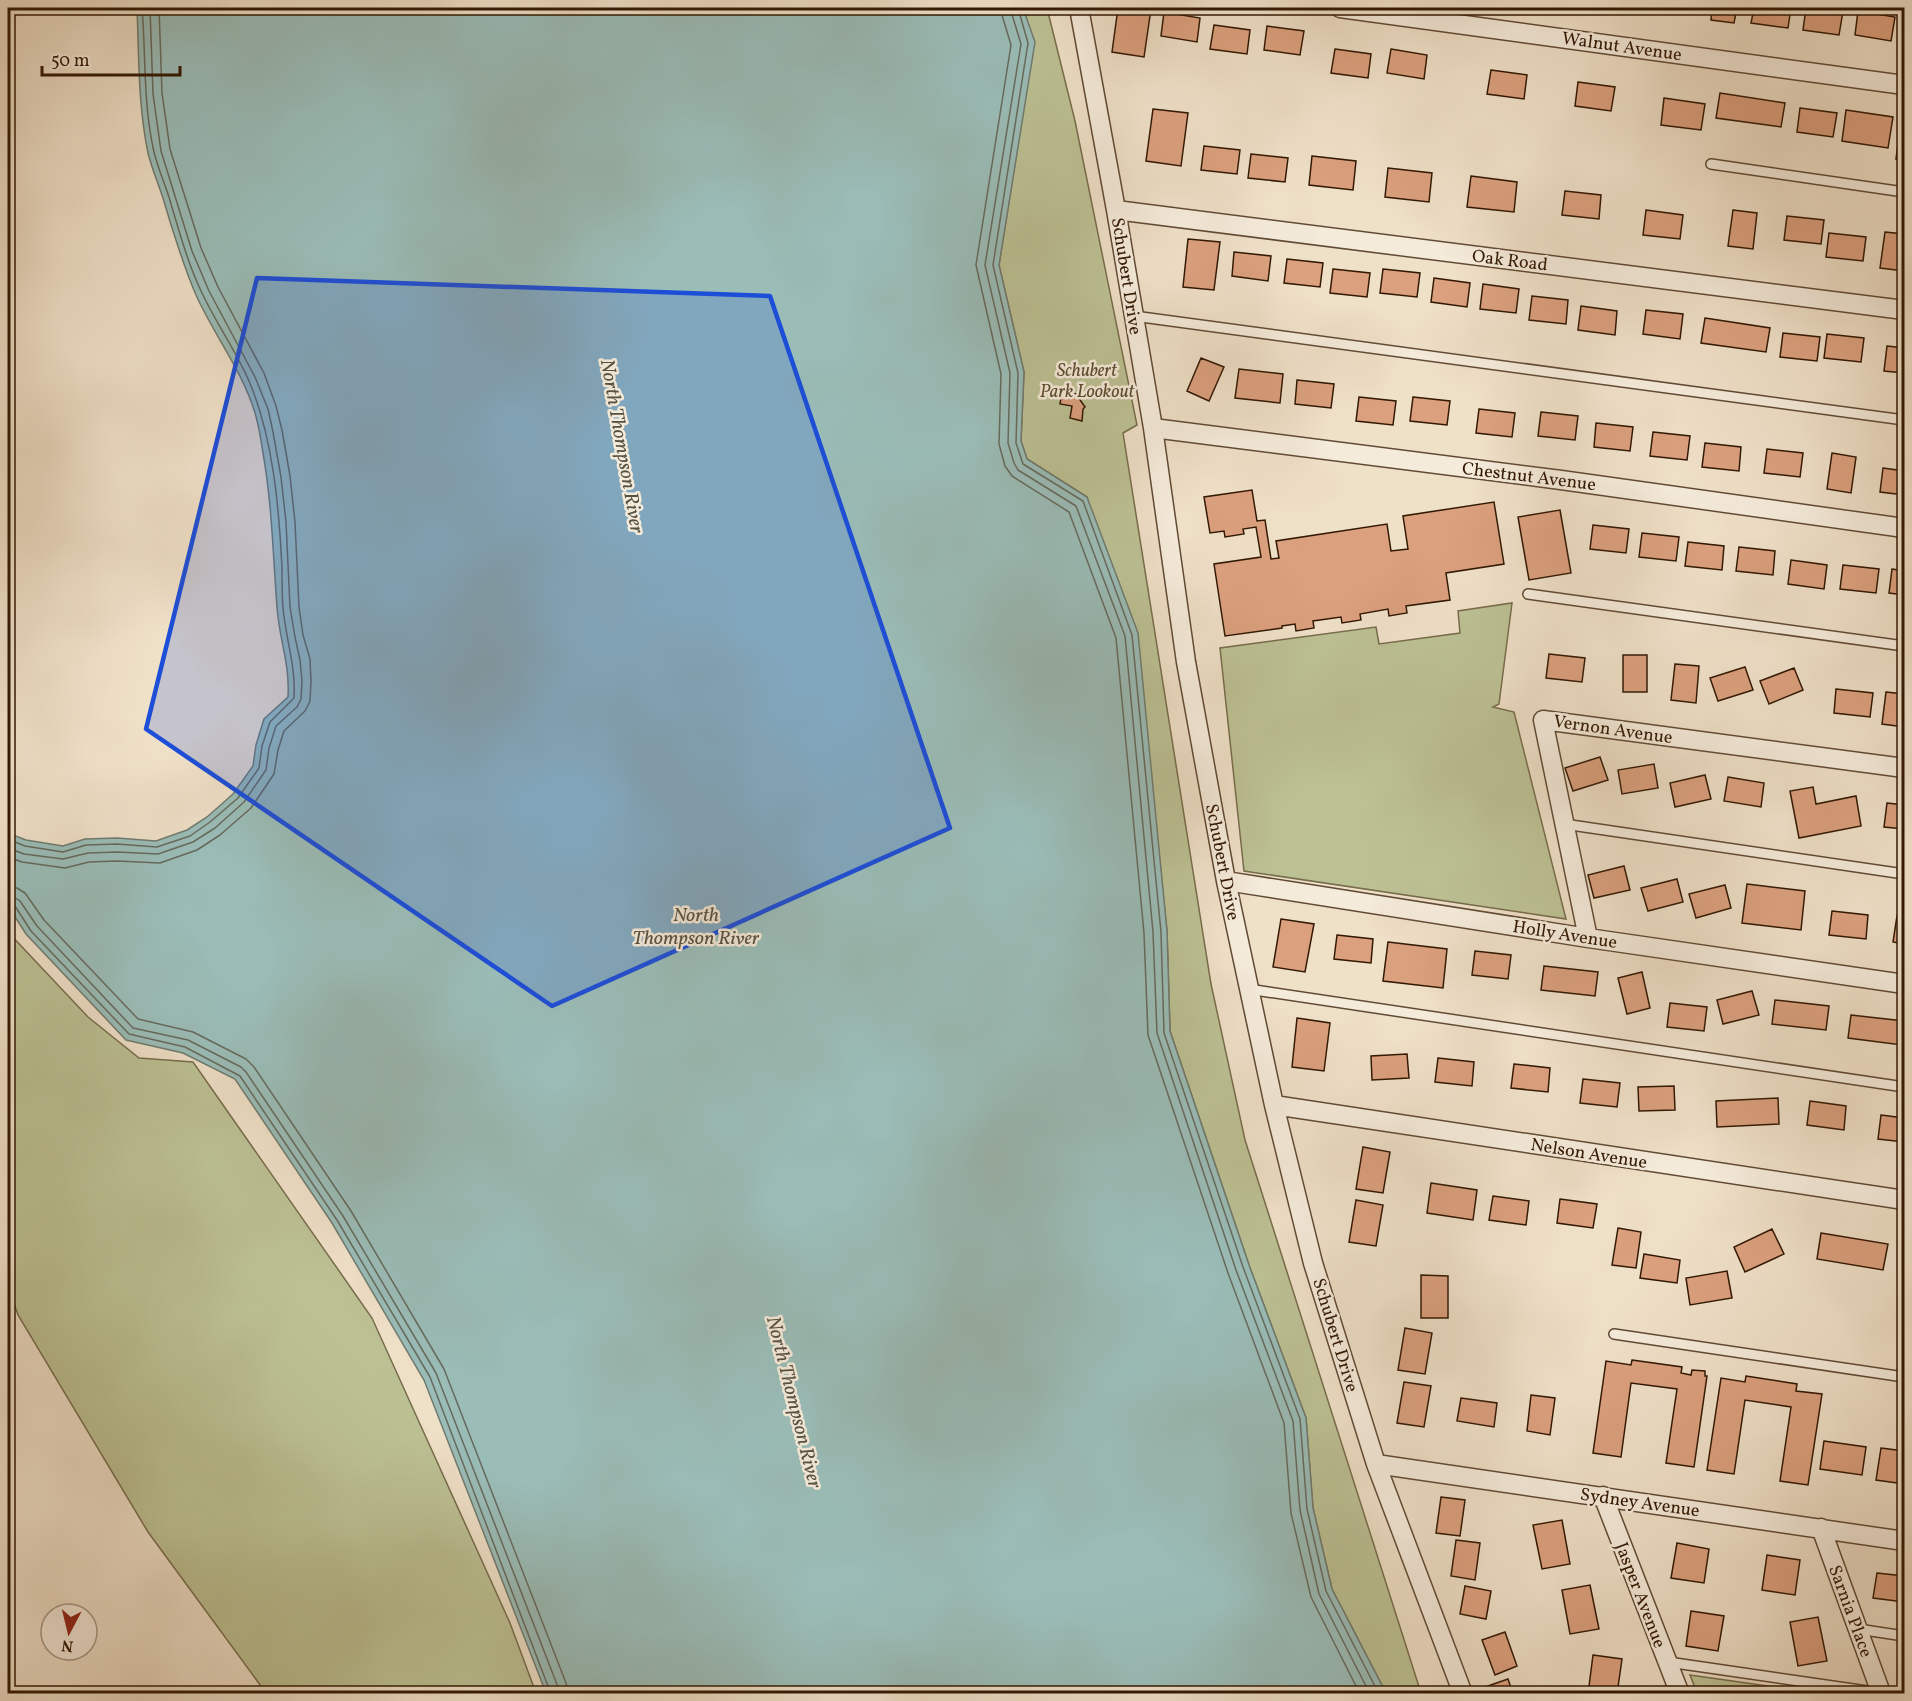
<svg xmlns="http://www.w3.org/2000/svg" width="1912" height="1701" viewBox="0 0 1912 1701" font-family="Vollkorn,serif">
	<style>
		.green { fill: #bcc194; stroke: #776c4c; stroke-width: 1.5 }
		.water { fill: #9abdb8; stroke: #707b70; stroke-width: 1.5 }
		.lines { fill: none; stroke-linecap: round; stroke-linejoin: round }
		.shore { stroke: #666a5e; stroke-width: 1.5 }
		.building { fill: #dba07e; stroke: #321803; stroke-width: 1.5 }
		.lane-casing { stroke: #614a34; stroke-width: 12 }
		.street-casing { stroke: #614a34; stroke-width: 21 }
		.lane { stroke: #f5ebdb; stroke-width: 9 }
		.street { stroke: #f5ebdb; stroke-width: 18 }
		.marked { fill: #1d4ed8; fill-opacity: 0.2; stroke: #1d4ed8; stroke-width: 4.5; stroke-linejoin: round }
		.labels { text-anchor: middle; stroke-width: 5; stroke-linejoin: round; paint-order: stroke }
		.street-label { font-size: 18px; fill: #321803; stroke: #f5ebdb }
		.park-label { font-size: 18px; font-style: italic; fill: #5b4b2e; stroke: #f5ebdb }
		.water-label { font-size: 20px; font-style: italic; fill: #565242; stroke: #f5ebdb }
	</style>
	<rect width="100%" height="100%" fill="#efe0c8"/>
	<filter id="stains"><feTurbulence type="fractalNoise" baseFrequency=".00333" numOctaves="4"/><feColorMatrix values="0 0 0 0 .2 0 0 0 0 .09 0 0 0 0 .02 0 0 0 .5 -.17"/></filter>
	<radialGradient id="worn" r=".72"><stop offset=".6" stop-color="#630" stop-opacity="0"/><stop offset="1" stop-color="#630" stop-opacity=".3"/></radialGradient>
	<path class="green" d="M 1023,8 L 1047,8 L 1075,121 L 1137,425 L 1123,433 L 1211,984 L 1245,1140 L 1421,1693 L 1386,1693 L 1332,1589 L 1313,1508 L 1306,1418 L 1249,1265 L 1170,1031 L 1167,931 L 1158,844 L 1087,497 L 1027,459 L 1021,441 L 1024,372 L 999,265 L 1034,42 Z
		M 1512,603 L 1499,704 L 1493,707 L 1514,712 L 1566,919 L 1244,871 L 1220,648 L 1376,627 L 1379,644 L 1460,633 L 1458,611 Z
		M 8,932 L 88,1017 L 139,1058 L 193,1062 L 372,1318 L 510,1623 L 536,1693 L 266,1693 L 148,1532 L 18,1315 L 8,1286 Z
		M 1690,1675 L 1816,1693 L 1697,1693 Z"/>
	<path class="water" d="M 137,8 L 1023,8 L 1035,42 L 999,265 L 1024,372 L 1021,441 L 1027,459 L 1087,497 L 1138,633 L 1167,931 L 1170,1031 L 1249,1265 L 1306,1418 L 1313,1508 L 1332,1589 L 1386,1693 L 546,1693 L 424,1380 L 332,1223 L 235,1079 L 183,1053 L 126,1040 L 26,934 L 8,906 L 8,833 L 26,840 L 63,846 L 85,839 L 117,838 L 156,841 L 187,830 L 207,817 L 233,794 L 253,766 L 256,745 L 264,719 L 288,697 C 290,663 279,639 277,607 C 273,555 272,504 263,453 C 261,440 259,426 255,413 C 242,370 214,335 196,295 C 183,265 174,235 165,205 C 160,187 152,170 148,153 C 138,105 139,56 137,8 Z"/>
	<g class="lines">
		<path class="shore" d="M 1001,8 L 1002,15 L 1011,45 L 976,265 L 1001,374 L 999,444 L 1005,466 L 1012,476 L 1069,512 L 1116,638 L 1144,933 L 1148,1035 L 1228,1273 L 1284,1423 L 1291,1513 L 1311,1597 L 1360,1694
			M 1010,8 L 1021,44 L 985,265 L 1010,373 L 1008,443 L 1014,463 L 1018,470 L 1076,506 L 1125,636 L 1153,932 L 1157,1033 L 1236,1270 L 1293,1421 L 1300,1510 L 1319,1594 L 1370,1694
			M 1018,8 L 1028,43 L 993,265 L 1018,373 L 1016,443 L 1023,464 L 1083,501 L 1132,635 L 1161,932 L 1164,1033 L 1243,1267 L 1300,1419 L 1307,1509 L 1326,1591 L 1379,1694
			M 8,839 L 25,846 L 63,852 L 86,845 L 117,844 L 157,847 L 190,836 L 210,822 L 238,798 L 259,768 L 262,746 L 270,722 L 294,698 C 296,666 286,640 283,608 C 282,595 282,581 282,568 C 279,507 273,437 249,381 C 236,351 216,323 202,293 C 188,264 180,234 171,204 C 166,186 158,169 154,152 C 143,104 146,56 142,8
			M 8,848 L 24,854 L 63,859 L 88,853 L 117,852 L 158,854 L 193,842 L 215,828 L 244,802 L 266,770 L 269,748 L 276,726 L 297,707 L 301,699 L 302,681 L 300,660 L 295,637 L 290,607 L 286,522 L 281,477 L 273,432 L 268,409 L 255,377 L 209,291 L 192,251 L 161,151 L 153,94 L 150,8
			M 8,857 L 22,862 L 65,868 L 89,862 L 117,861 L 160,863 L 197,850 L 220,835 L 251,808 L 274,774 L 278,750 L 284,731 L 305,711 L 310,701 L 311,681 L 310,659 L 303,635 L 299,607 L 295,522 L 290,476 L 282,430 L 276,406 L 264,373 L 218,287 L 201,248 L 170,149 L 162,93 L 159,8
			M 8,887 L 17,888 L 25,893 L 44,920 L 138,1019 L 193,1032 L 246,1059 L 254,1067 L 351,1211 L 444,1369 L 566,1683 L 568,1694
			M 8,896 L 14,897 L 20,901 L 37,926 L 133,1028 L 188,1040 L 241,1067 L 246,1072 L 343,1216 L 436,1373 L 558,1687 L 559,1694
			M 8,904 L 15,906 L 31,931 L 129,1034 L 185,1047 L 240,1076 L 337,1220 L 430,1377 L 551,1694"/>
	</g>
	<path class="building" d="M 1118,8 L 1151,9 L 1144,57 L 1112,52 Z
		M 1652,8 L 1682,8 L 1681,12 Z
		M 1712,8 L 1737,8 L 1734,23 L 1711,20 Z
		M 1754,8 L 1791,8 L 1788,28 L 1751,23 Z
		M 1806,8 L 1843,11 L 1839,35 L 1803,30 Z
		M 1858,11 L 1895,17 L 1891,41 L 1855,35 Z
		M 1164,12 L 1200,18 L 1197,42 L 1161,36 Z
		M 1214,25 L 1250,30 L 1247,54 L 1210,49 Z
		M 1267,26 L 1304,31 L 1300,55 L 1264,50 Z
		M 1335,49 L 1371,54 L 1368,78 L 1331,73 Z
		M 1391,49 L 1427,55 L 1424,79 L 1387,73 Z
		M 1491,70 L 1527,75 L 1524,99 L 1487,94 Z
		M 1578,82 L 1615,87 L 1611,111 L 1575,106 Z
		M 1720,93 L 1785,103 L 1781,127 L 1716,118 Z
		M 1664,98 L 1705,104 L 1701,130 L 1661,125 Z
		M 1800,108 L 1837,113 L 1833,137 L 1797,132 Z
		M 1153,109 L 1188,113 L 1181,166 L 1146,161 Z
		M 1846,110 L 1893,117 L 1888,148 L 1842,141 Z
		M 1899,135 L 1904,136 L 1904,160 L 1896,159 Z
		M 1204,146 L 1240,150 L 1237,174 L 1201,170 Z
		M 1251,154 L 1288,158 L 1285,182 L 1248,178 Z
		M 1312,156 L 1356,161 L 1353,190 L 1309,185 Z
		M 1388,168 L 1432,173 L 1429,202 L 1385,197 Z
		M 1471,176 L 1517,182 L 1514,212 L 1467,207 Z
		M 1565,191 L 1601,195 L 1599,219 L 1562,215 Z
		M 1646,210 L 1683,215 L 1680,239 L 1643,235 Z
		M 1733,210 L 1757,213 L 1753,249 L 1728,246 Z
		M 1787,216 L 1824,220 L 1821,244 L 1784,240 Z
		M 1885,232 L 1904,234 L 1904,271 L 1880,268 Z
		M 1829,233 L 1866,237 L 1863,261 L 1826,257 Z
		M 1188,239 L 1220,242 L 1214,290 L 1183,287 Z
		M 1234,252 L 1271,256 L 1268,281 L 1232,276 Z
		M 1287,259 L 1323,263 L 1320,287 L 1284,283 Z
		M 1333,269 L 1370,273 L 1367,297 L 1330,293 Z
		M 1383,269 L 1420,273 L 1417,297 L 1380,293 Z
		M 1434,278 L 1470,283 L 1467,307 L 1431,302 Z
		M 1483,284 L 1519,289 L 1516,313 L 1480,309 Z
		M 1532,296 L 1568,300 L 1566,324 L 1529,320 Z
		M 1581,306 L 1617,311 L 1615,335 L 1578,330 Z
		M 1646,310 L 1683,314 L 1680,339 L 1643,334 Z
		M 1705,318 L 1770,328 L 1766,352 L 1701,343 Z
		M 1783,333 L 1820,337 L 1817,361 L 1780,357 Z
		M 1827,334 L 1864,338 L 1861,362 L 1824,358 Z
		M 1887,346 L 1904,348 L 1904,373 L 1884,371 Z
		M 1201,358 L 1224,367 L 1209,401 L 1187,391 Z
		M 1239,369 L 1283,374 L 1280,403 L 1235,398 Z
		M 1297,380 L 1334,384 L 1331,408 L 1295,404 Z
		M 1062,392 L 1076,394 L 1085,407 L 1083,409 L 1082,421 L 1070,418 L 1072,406 L 1060,404 Z
		M 1359,397 L 1396,401 L 1393,425 L 1356,421 Z
		M 1413,397 L 1450,401 L 1447,425 L 1410,421 Z
		M 1479,409 L 1515,413 L 1512,437 L 1476,433 Z
		M 1541,412 L 1578,416 L 1575,440 L 1538,436 Z
		M 1596,423 L 1633,427 L 1630,451 L 1594,447 Z
		M 1653,432 L 1690,436 L 1687,460 L 1650,456 Z
		M 1705,443 L 1741,447 L 1739,471 L 1702,467 Z
		M 1767,449 L 1803,453 L 1800,477 L 1764,473 Z
		M 1832,453 L 1856,457 L 1851,493 L 1827,489 Z
		M 1883,468 L 1904,471 L 1904,495 L 1880,492 Z
		M 1252,490 L 1257,521 L 1265,520 L 1271,559 L 1279,558 L 1276,541 L 1387,524 L 1391,551 L 1408,549 L 1403,516 L 1494,502 L 1504,564 L 1446,573 L 1450,600 L 1406,606 L 1407,613 L 1389,616 L 1388,609 L 1360,614 L 1361,620 L 1342,623 L 1341,617 L 1313,621 L 1314,628 L 1296,631 L 1295,624 L 1282,626 L 1282,628 L 1225,636 L 1214,564 L 1261,557 L 1256,527 L 1243,529 L 1244,534 L 1225,537 L 1224,531 L 1210,533 L 1204,497 Z
		M 1560,510 L 1571,573 L 1529,580 L 1518,517 Z
		M 1593,525 L 1629,529 L 1626,553 L 1590,549 Z
		M 1642,533 L 1679,537 L 1676,561 L 1639,557 Z
		M 1688,542 L 1724,546 L 1722,570 L 1685,566 Z
		M 1739,547 L 1775,551 L 1773,575 L 1736,571 Z
		M 1791,560 L 1827,565 L 1824,589 L 1788,584 Z
		M 1843,565 L 1879,569 L 1876,593 L 1840,589 Z
		M 1892,569 L 1904,571 L 1904,595 L 1889,593 Z
		M 1549,654 L 1585,658 L 1582,682 L 1546,678 Z
		M 1623,655 L 1647,655 L 1647,692 L 1623,692 Z
		M 1675,664 L 1699,666 L 1696,703 L 1671,700 Z
		M 1745,667 L 1753,690 L 1718,701 L 1710,678 Z
		M 1794,668 L 1803,690 L 1769,704 L 1760,681 Z
		M 1836,689 L 1873,693 L 1870,717 L 1834,713 Z
		M 1886,692 L 1904,694 L 1904,727 L 1882,724 Z
		M 1600,757 L 1608,780 L 1573,791 L 1565,768 Z
		M 1654,764 L 1658,788 L 1622,794 L 1618,770 Z
		M 1705,775 L 1711,799 L 1675,807 L 1670,783 Z
		M 1728,777 L 1764,783 L 1761,807 L 1724,801 Z
		M 1813,787 L 1816,804 L 1856,796 L 1861,826 L 1799,838 L 1790,791 Z
		M 1887,803 L 1904,805 L 1904,829 L 1884,827 Z
		M 1624,866 L 1630,890 L 1594,898 L 1588,875 Z
		M 1677,879 L 1683,902 L 1648,911 L 1641,888 Z
		M 1747,884 L 1805,891 L 1801,930 L 1742,923 Z
		M 1725,885 L 1731,908 L 1696,918 L 1689,894 Z
		M 1832,911 L 1868,915 L 1866,939 L 1829,935 Z
		M 1897,916 L 1904,918 L 1904,944 L 1893,942 Z
		M 1281,919 L 1314,924 L 1305,972 L 1273,967 Z
		M 1337,935 L 1373,939 L 1371,963 L 1334,959 Z
		M 1388,942 L 1447,949 L 1443,988 L 1383,981 Z
		M 1475,951 L 1511,955 L 1508,979 L 1472,975 Z
		M 1544,966 L 1598,972 L 1595,996 L 1541,990 Z
		M 1642,972 L 1650,1008 L 1627,1014 L 1618,978 Z
		M 1752,991 L 1759,1015 L 1723,1024 L 1717,1000 Z
		M 1775,1000 L 1829,1006 L 1826,1030 L 1772,1024 Z
		M 1670,1003 L 1707,1007 L 1704,1031 L 1667,1027 Z
		M 1851,1015 L 1904,1021 L 1902,1045 L 1848,1038 Z
		M 1297,1018 L 1330,1023 L 1324,1071 L 1292,1067 Z
		M 1407,1054 L 1409,1078 L 1372,1080 L 1371,1056 Z
		M 1438,1058 L 1474,1062 L 1472,1086 L 1435,1082 Z
		M 1514,1064 L 1550,1068 L 1548,1092 L 1511,1088 Z
		M 1583,1079 L 1620,1083 L 1617,1107 L 1580,1103 Z
		M 1674,1086 L 1675,1110 L 1639,1111 L 1638,1087 Z
		M 1778,1098 L 1779,1124 L 1717,1127 L 1716,1101 Z
		M 1810,1101 L 1846,1106 L 1844,1130 L 1807,1125 Z
		M 1881,1115 L 1904,1118 L 1904,1142 L 1878,1139 Z
		M 1363,1147 L 1390,1152 L 1383,1193 L 1356,1189 Z
		M 1431,1183 L 1477,1190 L 1473,1220 L 1427,1213 Z
		M 1493,1196 L 1529,1201 L 1526,1225 L 1489,1220 Z
		M 1560,1199 L 1597,1204 L 1593,1228 L 1557,1223 Z
		M 1356,1200 L 1383,1205 L 1376,1246 L 1349,1242 Z
		M 1618,1228 L 1641,1232 L 1636,1268 L 1612,1265 Z
		M 1772,1229 L 1784,1254 L 1745,1272 L 1734,1247 Z
		M 1821,1233 L 1888,1244 L 1883,1270 L 1817,1259 Z
		M 1644,1254 L 1680,1260 L 1677,1283 L 1640,1278 Z
		M 1727,1271 L 1732,1298 L 1690,1305 L 1686,1278 Z
		M 1421,1275 L 1448,1276 L 1448,1318 L 1421,1318 Z
		M 1405,1328 L 1432,1333 L 1425,1374 L 1398,1370 Z
		M 1632,1360 L 1682,1367 L 1681,1373 L 1691,1375 L 1692,1370 L 1705,1371 L 1705,1376 L 1707,1376 L 1694,1467 L 1666,1463 L 1677,1389 L 1631,1383 L 1621,1457 L 1593,1453 L 1606,1361 L 1631,1365 Z
		M 1746,1376 L 1797,1384 L 1796,1391 L 1822,1394 L 1808,1485 L 1780,1481 L 1791,1407 L 1745,1400 L 1734,1474 L 1707,1470 L 1721,1378 L 1745,1382 Z
		M 1404,1382 L 1431,1386 L 1424,1427 L 1397,1423 Z
		M 1531,1395 L 1555,1398 L 1550,1435 L 1527,1431 Z
		M 1461,1398 L 1497,1403 L 1494,1427 L 1457,1421 Z
		M 1824,1441 L 1866,1447 L 1862,1475 L 1820,1469 Z
		M 1881,1448 L 1904,1451 L 1904,1484 L 1876,1480 Z
		M 1441,1497 L 1465,1500 L 1460,1536 L 1436,1533 Z
		M 1562,1520 L 1570,1564 L 1542,1569 L 1533,1525 Z
		M 1456,1540 L 1480,1543 L 1475,1580 L 1451,1576 Z
		M 1677,1543 L 1709,1549 L 1704,1583 L 1671,1578 Z
		M 1767,1555 L 1800,1560 L 1795,1595 L 1762,1590 Z
		M 1877,1573 L 1904,1576 L 1904,1602 L 1873,1598 Z
		M 1590,1585 L 1599,1629 L 1570,1634 L 1562,1590 Z
		M 1465,1586 L 1491,1591 L 1486,1619 L 1460,1614 Z
		M 1691,1611 L 1724,1616 L 1718,1651 L 1686,1646 Z
		M 1818,1617 L 1827,1661 L 1798,1666 L 1790,1622 Z
		M 1505,1632 L 1517,1666 L 1495,1675 L 1482,1640 Z
		M 1593,1655 L 1622,1659 L 1617,1694 L 1588,1694 Z
		M 1508,1679 L 1513,1694 L 1488,1694 L 1485,1687 Z"/>
	<g class="lines">
		<defs>
			<path id="lane" d="M 1711,164 L 1904,192
				M 1134,316 L 1904,420
				M 1528,594 L 1904,646
				M 1564,824 L 1904,874
				M 1248,989 L 1904,1087
				M 1614,1334 L 1904,1377
				M 1858,1629 L 1904,1636
				M 1668,1662 L 1881,1693"/>
			<path id="street" d="M 1079,8 L 1116,210 L 1153,428 L 1186,662 L 1226,881 L 1274,1105 L 1313,1263 L 1376,1464 L 1463,1694
				M 1340,8 L 1904,85
				M 1116,210 L 1904,310
				M 1153,428 L 1561,480 L 1904,528
				M 1226,881 L 1588,938 L 1904,984
				M 1588,938 L 1543,720 L 1904,768
				M 1274,1105 L 1904,1200
				M 1376,1464 L 1904,1541
				M 1603,1496 L 1680,1694
				M 1821,1528 L 1881,1693"/>
		</defs>
		<use href="#lane" class="lane-casing"/>
		<use href="#street" class="street-casing"/>
		<use href="#lane" class="lane"/>
		<use href="#street" class="street"/>
	</g>
	<path class="marked" d="M 257,278 L 770,296 L 950,828 L 552,1006 L 146,729 Z"/>
	<g class="labels">
		<g class="street-label">
			<text transform="translate(1622 46) rotate(8)" y="6">Walnut Avenue</text>
			<text transform="translate(1510 260) rotate(7)" y="6">Oak Road</text>
			<text transform="translate(1127 276) rotate(81)" y="6">Schubert Drive</text>
			<text transform="translate(1529 476) rotate(7)" y="6">Chestnut Avenue</text>
			<text transform="translate(1613 729) rotate(8)" y="6">Vernon Avenue</text>
			<text transform="translate(1223 862) rotate(79)" y="6">Schubert Drive</text>
			<text transform="translate(1565 934) rotate(9)" y="6">Holly Avenue</text>
			<text transform="translate(1589 1153) rotate(9)" y="6">Nelson Avenue</text>
			<text transform="translate(1336 1335) rotate(73)" y="6">Schubert Drive</text>
			<text transform="translate(1640 1502) rotate(8)" y="6">Sydney Avenue</text>
			<text transform="translate(1641 1595) rotate(69)" y="6">Jasper Avenue</text>
			<text transform="translate(1851 1611) rotate(70)" y="6">Sarnia Place</text>
		</g>
		<g class="park-label">
			<text x="1087" y="376">Schubert<tspan x="1087" dy="21">Park Lookout</tspan></text>
		</g>
		<g class="water-label">
			<text transform="translate(623 446) rotate(80)" y="7">North Thompson River</text>
			<text x="696" y="921">North<tspan x="696" dy="23">Thompson River</tspan></text>
			<text transform="translate(795 1402) rotate(76)" y="7">North Thompson River</text>
		</g>
	</g>
	<rect width="1912" height="1701" fill="none" stroke="#efe0c8" stroke-width="30"/>
	<rect x="9" y="9" width="1894" height="1683" fill="none" stroke="#321803" stroke-width="3"/>
	<rect x="15" y="15" width="1882" height="1671" fill="none" stroke="#321803" stroke-width="1.5"/>
	<g transform="translate(69 1632) rotate(187)"><circle r="28" fill="#f5ebdb" stroke="#a79785" stroke-width="1.5"/>
	<path d="M0-4.5L10 22L0 15L-10 22Z" fill="#8f2418"/>
	<text y="-9" font-size="16" font-weight="bold" text-anchor="middle" fill="#321803">N</text>
	</g>
	<path d="M42 66v9h138v-9" fill="none" stroke="#321803" stroke-width="3"/>
	<text x="51" y="66" font-size="18" fill="#321803" stroke="#f5ebdb" stroke-width="4.5" paint-order="stroke">50 m</text>
	<rect width="100%" height="100%" filter="url(#stains)"/>
	<rect width="100%" height="100%" fill="url(#worn)"/>
</svg>
